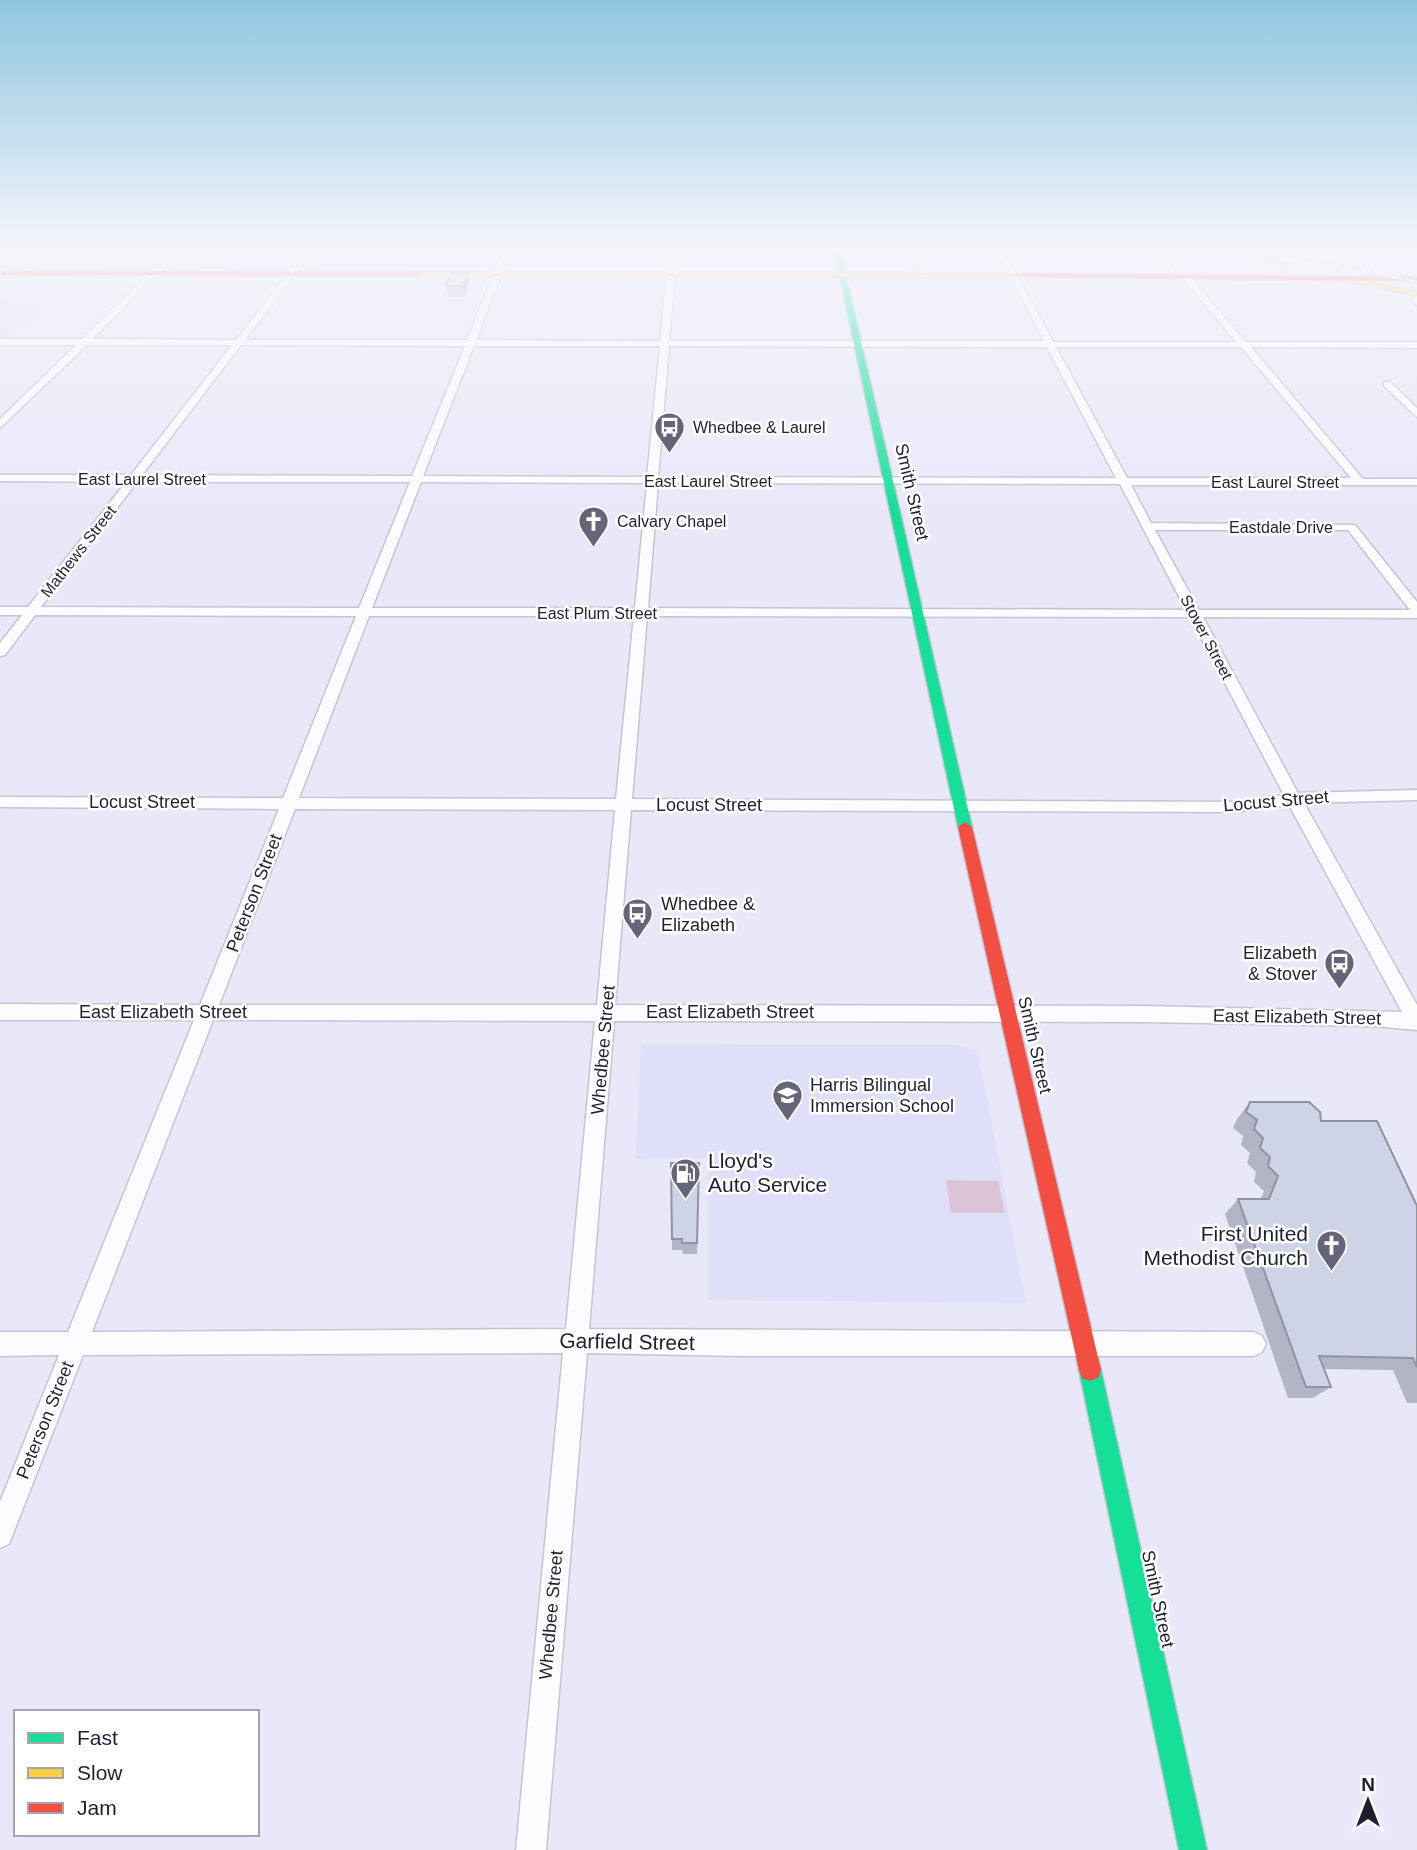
<svg xmlns="http://www.w3.org/2000/svg" width="1417" height="1850" viewBox="0 0 1417 1850" font-family="Arial,sans-serif">
	<style>
		.built { fill: #dfdff9 }
		.green { fill: #ddc3d8 }
		.lines { fill: none; stroke-linecap: round; stroke-linejoin: round }
		.street-casing { stroke: #c4c4d4; stroke-width: 3 }
		.fast-casing { stroke: #c4c4d4; stroke-width: 3 }
		.slow-casing { stroke: #c4c4d4; stroke-width: 3 }
		.jam-casing { stroke: #c4c4d4; stroke-width: 3 }
		.street { fill: #fcfcfe; fill-rule: evenodd }
		.fast { fill: #16e098; fill-rule: evenodd }
		.slow { fill: #ffcf43; fill-rule: evenodd }
		.jam { fill: #f24e42; fill-rule: evenodd }
		.rail-casing { stroke: #bababe; stroke-width: 3.5 }
		.rail { stroke: #fff; stroke-width: 2.5; stroke-dasharray: 8; stroke-linecap: butt }
		.wall { fill: #b1b5c6 }
		.shaded-wall { fill: #9094a1 }
		.building { fill: #ced3e6; stroke: #9094a1; stroke-width: 2 }
		.labels { text-anchor: middle; stroke-width: 5; stroke-linejoin: round; paint-order: stroke }
		.far-poi-label { font-size: 16px; fill: #201f31; stroke: #fff; text-anchor: start }
		.far-street-label { font-size: 16px; fill: #201f31; stroke: #fff }
		.street-label { font-size: 18px; fill: #201f31; stroke: #fff }
		.poi-label { font-size: 18px; fill: #201f31; stroke: #fff; text-anchor: start }
		.near-poi-label { font-size: 21px; fill: #201f31; stroke: #fff; text-anchor: start }
		.near-street-label { font-size: 21px; fill: #201f31; stroke: #fff }
	</style>
	<rect width="100%" height="100%" fill="#e8e8f9"/>
	<path class="built" d="M 61,250 L 240,250 L 224,268 L 41,266 Z
		M 26,279 L 76,279 L 0,344 L 0,300 Z
		M 641,1044 L 958,1045 L 978,1052 L 1026,1303 L 708,1300 L 708,1158 L 636,1159 Z"/>
	<path class="green" d="M 946,1180 L 998,1181 L 1005,1213 L 951,1213 Z"/>
	<g class="lines">
		<defs>
			<path id="street" d="M 174,250 L 182,250 L 92,339 L 236,340 L 306,250 L 314,250 L 245,340 L 467,340 L 503,250 L 511,250 L 476,340 L 660,341 L 669,250 L 677,250 L 669,341 L 1044,341 L 996,250 L 1004,250 L 1053,342 L 1236,342 L 1159,250 L 1167,250 L 1246,342 L 1417,342 L 1417,348 L 1251,347 L 1363,479 L 1417,479 L 1417,485 L 1131,485 L 1151,523 L 1355,525 L 1417,602 L 1417,618 L 1203,617 L 1298,793 L 1417,790 L 1417,800 L 1304,803 L 1417,1005 L 1417,1030 L 1373,1026 L 1146,1022 L 614,1021 L 589,1329 L 1254,1332 L 1262,1336 L 1266,1344 L 1262,1352 L 1254,1356 L 741,1356 L 587,1353 L 546,1850 L 516,1850 L 563,1353 L 83,1355 L 9,1544 L 0,1548 L 0,1502 L 59,1355 L 0,1356 L 0,1332 L 68,1332 L 194,1020 L 0,1020 L 0,1004 L 200,1005 L 279,809 L 0,807 L 0,797 L 283,798 L 356,616 L 35,615 L 5,655 L 0,656 L 0,643 L 22,615 L 0,615 L 0,607 L 28,607 L 126,482 L 0,481 L 0,475 L 131,475 L 232,345 L 87,345 L 0,428 L 0,419 L 76,345 L 0,345 L 0,339 L 82,339 ZM 241,345 L 465,346 L 412,476 L 142,475 ZM 474,346 L 660,346 L 647,477 L 423,476 ZM 669,346 L 1047,347 L 1116,478 L 658,477 ZM 1056,347 L 1241,347 L 1351,478 L 1127,478 ZM 137,482 L 410,482 L 359,608 L 41,607 ZM 421,482 L 647,483 L 635,608 L 372,608 ZM 658,483 L 1120,484 L 1186,610 L 648,608 ZM 1155,530 L 1348,530 L 1410,610 L 1199,610 ZM 369,616 L 634,616 L 616,799 L 299,798 ZM 647,616 L 1190,617 L 1284,795 L 1234,802 L 632,799 ZM 1289,805 L 1402,1012 L 1146,1006 L 615,1005 L 631,810 L 1234,812 ZM 295,809 L 615,810 L 597,1005 L 219,1005 ZM 213,1020 L 595,1021 L 566,1329 L 92,1332 Z
				M 913,250 L 921,250 L 930,277 L 923,275 Z
				M 1417,295 L 1417,305 L 1411,300 Z
				M 1384,382 L 1390,382 L 1417,408 L 1417,417 L 1384,386 Z"/>
			<path id="fast" d="M 834,250 L 840,250 L 972,827 L 965,832 L 958,827 Z
				M 1090,1359 L 1098,1362 L 1101,1370 L 1207,1850 L 1179,1850 L 1079,1370 L 1082,1362 Z"/>
			<path id="slow" d="M 1221,250 L 1232,250 L 1290,264 L 1286,266 Z
				M 416,272 L 1018,273 L 1022,275 L 1018,277 L 419,276 Z
				M 1343,276 L 1417,292 L 1417,296 L 1343,280 Z"/>
			<path id="jam" d="M 4,271 L 419,272 L 423,274 L 419,276 L 1,275 Z
				M 1015,273 L 1417,277 L 1417,281 L 1018,277 Z
				M 965,822 L 972,827 L 1101,1370 L 1098,1378 L 1090,1381 L 1082,1378 L 1079,1370 L 958,827 Z"/>
		</defs>
		<use href="#street" class="street-casing"/>
		<use href="#fast" class="fast-casing"/>
		<use href="#slow" class="slow-casing"/>
		<use href="#jam" class="jam-casing"/>
		<use href="#street" class="street"/>
		<use href="#fast" class="fast"/>
		<use href="#slow" class="slow"/>
		<use href="#jam" class="jam"/>
		<defs>
			<path id="rail" d="M 1268,250 L 1417,282"/>
		</defs>
		<use href="#rail" class="rail-casing"/>
		<use href="#rail" class="rail"/>
	</g>
	<path class="wall" d="M 1101,250 L 1130,250 L 1129,253 L 1103,253 Z
		M 468,273 L 469,284 L 464,297 L 448,297 L 446,286 Z
		M 1250,1102 L 1321,1121 L 1417,1204 L 1417,1403 L 1407,1403 L 1393,1370 L 1324,1369 L 1331,1387 L 1313,1398 L 1288,1398 L 1225,1214 L 1238,1199 L 1261,1199 L 1264,1191 L 1254,1182 L 1256,1172 L 1247,1163 L 1250,1153 L 1241,1145 L 1243,1136 L 1233,1128 L 1237,1119 Z
		M 699,1174 L 697,1254 L 683,1254 L 682,1250 L 672,1250 L 672,1239 Z"/>
	<path class="shaded-wall" d="M 468,273 L 469,284 L 464,297 L 462,286 Z"/>
	<path class="building" d="M 452,273 L 468,273 L 462,286 L 446,286 Z
		M 1250,1102 L 1309,1102 L 1320,1112 L 1321,1121 L 1377,1121 L 1416,1204 L 1417,1204 L 1417,1367 L 1413,1358 L 1319,1356 L 1331,1387 L 1306,1387 L 1238,1199 L 1269,1199 L 1278,1176 L 1268,1166 L 1270,1157 L 1260,1148 L 1263,1138 L 1254,1129 L 1257,1120 L 1246,1112 Z
		M 671,1163 L 699,1163 L 697,1243 L 682,1243 L 682,1239 L 672,1239 Z"/>
	<linearGradient id="sky" x2="0" y2="1"><stop stop-color="#8fc7df"/><stop offset="0.49" stop-color="#f5f5fc"/><stop offset="1" stop-color="#f5f5fc" stop-opacity="0"/></linearGradient>
	<rect width="1417" height="509" fill="url(#sky)"/>
	<defs>
		<symbol id="bus-pin" viewBox="-11 -11 22 30"><path d="M0 17L-7.5 6A9.5 9.5 0 1 1 7.5 6Z" fill="#666577" stroke="#fff"/><path d="M-5-6H5V4H4V6H2V4H-2V6H-4V4H-5ZM-3.5-4V0h7V-4ZM-3.5 1.2v1.5H-2V1.2ZM2 1.2v1.5H3.5V1.2Z" fill="#fff"/></symbol>
		<symbol id="church-pin" viewBox="-11 -11 22 30"><path d="M0 17L-7.5 6A9.5 9.5 0 1 1 7.5 6Z" fill="#666577" stroke="#fff"/><path d="M-1.2-6h2.4v3.5h3.3v2.4h-3.3V6h-2.4V-.1h-3.3v-2.4h3.3Z" fill="#fff"/></symbol>
		<symbol id="school-pin" viewBox="-11 -11 22 30"><path d="M0 17L-7.5 6A9.5 9.5 0 1 1 7.5 6Z" fill="#666577" stroke="#fff"/><path d="M0-5L7-2L0 1L-7-2ZM-4 1L0 2.5L4 1V4Q0 6-4 4Z" fill="#fff"/></symbol>
		<symbol id="fuel-pin" viewBox="-11 -11 22 30"><path d="M0 17L-7.5 6A9.5 9.5 0 1 1 7.5 6Z" fill="#666577" stroke="#fff"/><path d="M-5.5-6h7V0h2V4h1.3V-2.5L3-4.5l.8-.8L6-3V5H2.5V1h-1V6h-7ZM-4.2-4.7v3.2H.2V-4.7Z" fill="#fff"/></symbol>
	</defs>
	<g fill-rule="evenodd">
		<use href="#bus-pin" x="652" y="410" width="35" height="47"/>
		<use href="#church-pin" x="576" y="504" width="35" height="47"/>
		<use href="#bus-pin" x="620" y="896" width="35" height="47"/>
		<use href="#bus-pin" x="1322" y="946" width="35" height="47"/>
		<use href="#school-pin" x="770" y="1078" width="35" height="47"/>
		<use href="#fuel-pin" x="668" y="1156" width="35" height="47"/>
		<use href="#church-pin" x="1314" y="1228" width="35" height="47"/>
	</g>
	<g class="labels">
		<g class="far-poi-label">
			<text x="693" y="433">Whedbee &amp; Laurel</text>
			<text x="617" y="527">Calvary Chapel</text>
		</g>
		<g class="far-street-label">
			<text x="142" y="485">East Laurel Street</text>
			<text x="708" y="487">East Laurel Street</text>
			<text x="1275" y="488">East Laurel Street</text>
			<text x="1281" y="533">Eastdale Drive</text>
			<text transform="translate(78 551) rotate(-52)" y="6">Mathews Street</text>
			<text x="597" y="619">East Plum Street</text>
			<text transform="translate(1207 637) rotate(62)" y="6">Stover Street</text>
		</g>
		<g class="street-label">
			<text transform="translate(912 492) rotate(77)" y="6">Smith Street</text>
			<text transform="translate(1276 801) rotate(-5)" y="6">Locust Street</text>
			<text x="142" y="808">Locust Street</text>
			<text x="709" y="811">Locust Street</text>
			<text transform="translate(254 893) rotate(-69)" y="6">Peterson Street</text>
			<text x="163" y="1018">East Elizabeth Street</text>
			<text x="730" y="1018">East Elizabeth Street</text>
			<text transform="translate(1297 1017) rotate(1)" y="6">East Elizabeth Street</text>
			<text transform="translate(1035 1045) rotate(77)" y="6">Smith Street</text>
			<text transform="translate(603 1050) rotate(-85)" y="6">Whedbee Street</text>
			<text transform="translate(45 1420) rotate(-68)" y="6">Peterson Street</text>
			<text transform="translate(1158 1599) rotate(78)" y="6">Smith Street</text>
			<text transform="translate(551 1615) rotate(-85)" y="6">Whedbee Street</text>
		</g>
		<g class="poi-label">
			<text x="661" y="910">Whedbee &amp;<tspan x="661" dy="21">Elizabeth</tspan></text>
			<text x="1317" y="959" text-anchor="end">Elizabeth<tspan x="1317" dy="21">&amp; Stover</tspan></text>
			<text x="810" y="1091">Harris Bilingual<tspan x="810" dy="21">Immersion School</tspan></text>
		</g>
		<g class="near-poi-label">
			<text x="708" y="1168">Lloyd's<tspan x="708" dy="24">Auto Service</tspan></text>
			<text x="1308" y="1241" text-anchor="end">First United<tspan x="1308" dy="24">Methodist Church</tspan></text>
		</g>
		<g class="near-street-label">
			<text transform="translate(627 1342) rotate(1)" y="7">Garfield Street</text>
		</g>
	</g>
	<rect x="14" y="1710" width="245" height="126" fill="#ffffff" stroke="#a6a5ad" stroke-width="2"/>
	<rect x="28" y="1733" width="35" height="10" fill="#16e098" stroke="#a6a5ad" stroke-width="2"/>
	<text x="77" y="1745" font-size="21" fill="#201f31">Fast</text>
	<rect x="28" y="1768" width="35" height="10" fill="#ffcf43" stroke="#a6a5ad" stroke-width="2"/>
	<text x="77" y="1780" font-size="21" fill="#201f31">Slow</text>
	<rect x="28" y="1803" width="35" height="10" fill="#f24e42" stroke="#a6a5ad" stroke-width="2"/>
	<text x="77" y="1815" font-size="21" fill="#201f31">Jam</text>
	<g transform="translate(1368 1801)" stroke="#ffffff" stroke-width="5" paint-order="stroke">
	<path d="M0-5L12 26L0 18L-12 26Z" fill="#201f31"/>
	<text y="-10" font-size="19" font-weight="bold" text-anchor="middle" fill="#201f31">N</text>
	</g>
</svg>
